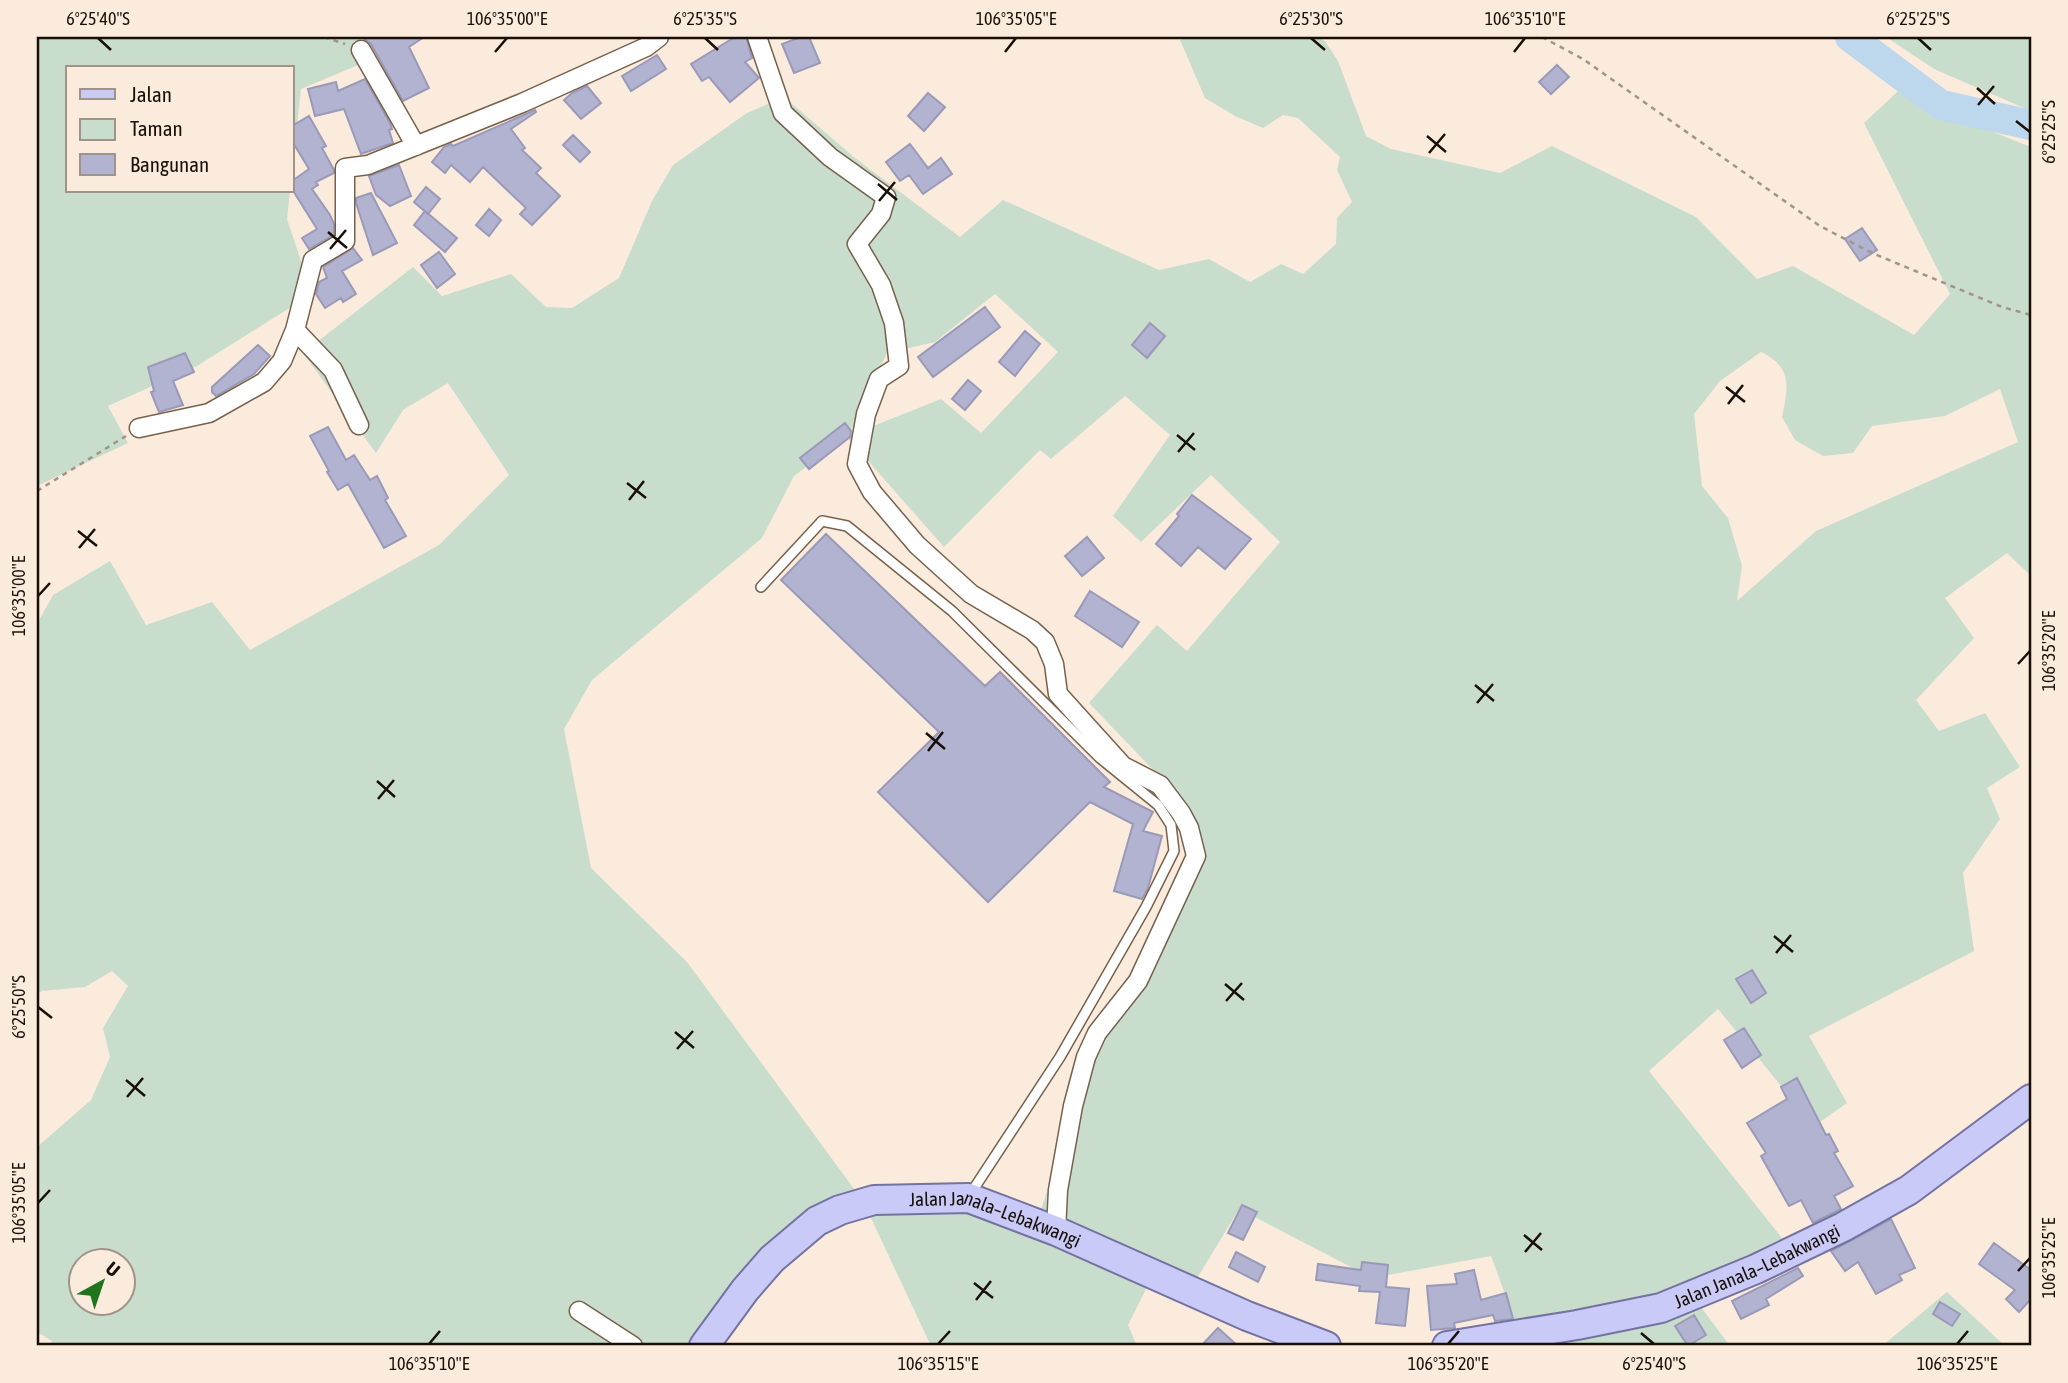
<svg xmlns="http://www.w3.org/2000/svg" width="2068" height="1383" viewBox="0 0 2068 1383" font-family="'Asap Condensed',sans-serif">
	<style>
		.green { fill: #c9ddcd; fill-rule: evenodd }
		.lines { fill: none; stroke-linecap: round; stroke-linejoin: round }
		.river { stroke: #bdd7ed; stroke-width: 30 }
		.building { fill: #b2b2d1; stroke: #9a9ab8; stroke-width: 2 }
		.lane-casing { stroke: #78614c; stroke-width: 12 }
		.street-casing { stroke: #78614c; stroke-width: 21 }
		.primary-casing { stroke: #7472a1; stroke-width: 32 }
		.path { stroke: #a19488; stroke-width: 2.5; stroke-dasharray: 5 5; stroke-linecap: butt }
		.lane { stroke: #fff; stroke-width: 9 }
		.street { stroke: #fff; stroke-width: 18 }
		.primary { stroke: #c9caf8; stroke-width: 28 }
		.ticks { fill: none; stroke: #180f07; stroke-width: 2.5 }
		.labels { text-anchor: middle; stroke-width: 7; stroke-linejoin: round; paint-order: stroke }
		.street-label { font-size: 19px; fill: #180f07; stroke: #fbebdc }
		.neatline { fill: none; stroke: #180f07; stroke-width: 2.5 }
		.ticks-label { font-size: 18px; text-anchor: middle; fill: #180f07 }
	</style>
	<rect width="100%" height="100%" fill="#fbebdc"/>
	<path class="green" d="M 37,37 L 359,37 L 363,63 L 301,89 L 292,172 L 292,68 L 68,68 L 68,191 L 290,191 L 287,219 L 312,294 L 197,366 L 108,406 L 128,443 L 37,486 Z
		M 1187,37 L 1315,37 L 1325,41 L 1338,61 L 1366,136 L 1391,149 L 1500,173 L 1552,146 L 1696,217 L 1757,279 L 1793,266 L 1914,335 L 1950,294 L 1864,123 L 1910,80 L 1953,116 L 2031,147 L 2031,576 L 2007,553 L 1945,598 L 1974,638 L 1916,700 L 1939,731 L 1985,713 L 2020,767 L 1987,788 L 2000,819 L 1963,873 L 1974,951 L 1809,1036 L 1847,1103 L 1814,1126 L 1718,1009 L 1649,1071 L 1794,1253 L 1698,1303 L 1730,1346 L 1524,1346 L 1491,1256 L 1372,1278 L 1239,1209 L 1190,1290 L 1153,1275 L 1128,1325 L 1137,1346 L 1068,1346 L 1062,1343 L 1056,1346 L 931,1346 L 863,1201 L 793,1245 L 712,1346 L 49,1346 L 52,1341 L 37,1332 L 37,1147 L 91,1100 L 110,1057 L 103,1028 L 128,986 L 112,971 L 85,987 L 42,991 L 37,994 L 37,624 L 53,595 L 110,561 L 146,625 L 212,602 L 250,650 L 439,545 L 509,475 L 448,383 L 403,410 L 376,453 L 303,353 L 413,267 L 442,296 L 511,274 L 546,307 L 572,308 L 619,278 L 652,201 L 673,165 L 747,113 L 784,97 L 855,158 L 960,237 L 1003,200 L 1159,270 L 1209,259 L 1250,282 L 1281,264 L 1303,274 L 1336,244 L 1337,218 L 1352,202 L 1337,170 L 1340,157 L 1298,118 L 1283,115 L 1263,128 L 1235,116 L 1205,98 L 1180,40 ZM 995,294 L 1058,352 L 981,433 L 941,399 L 848,436 L 887,353 L 935,342 ZM 1761,352 C 1793,367 1788,388 1782,417 L 1795,440 L 1823,456 L 1853,453 L 1872,426 L 1945,416 L 2000,389 L 2018,442 L 1816,531 L 1737,601 L 1742,566 L 1728,518 L 1702,486 L 1694,414 L 1720,381 ZM 1125,396 L 1170,435 L 1113,516 L 1141,542 L 1211,475 L 1280,542 L 1187,651 L 1157,625 L 1089,703 L 1182,800 L 1194,841 L 1184,880 L 1095,1050 L 1038,1218 L 863,1201 L 687,962 L 591,868 L 564,729 L 592,680 L 762,538 L 794,476 L 847,437 L 944,547 L 1040,450 L 1051,459 ZM 80,1260 L 122,1260 L 122,1302 L 80,1302 Z
		M 1886,37 L 2031,37 L 2031,111 L 1934,69 Z
		M 1947,1292 L 2005,1346 L 1882,1346 Z"/>
	<g class="lines">
		<path class="river" d="M 1850,37 L 1941,105 L 2031,125"/>
	</g>
	<path class="building" d="M 362,37 L 424,37 L 409,47 L 429,88 L 403,101 L 371,44 Z
		M 735,37 L 746,37 L 752,58 L 745,62 L 759,78 L 730,102 L 709,77 L 702,81 L 691,64 Z
		M 801,37 L 809,37 L 820,63 L 794,73 L 782,44 Z
		M 657,55 L 666,69 L 631,91 L 622,76 Z
		M 1557,65 L 1569,77 L 1551,94 L 1539,82 Z
		M 365,79 L 390,123 L 392,129 L 389,130 L 393,143 L 361,154 L 344,109 L 315,116 L 308,89 L 336,82 L 338,91 Z
		M 587,86 L 601,103 L 581,119 L 564,100 L 572,93 Z
		M 928,93 L 945,107 L 924,131 L 908,116 Z
		M 535,110 L 536,112 L 511,129 L 525,148 L 522,150 L 541,168 L 536,173 L 560,196 L 532,225 L 520,214 L 526,208 L 483,167 L 470,182 L 451,165 L 445,173 L 432,162 L 444,147 L 451,144 L 453,146 Z
		M 309,116 L 326,146 L 322,148 L 334,170 L 334,173 L 316,182 L 318,185 L 312,189 L 330,215 L 334,224 L 334,235 L 309,249 L 302,238 L 317,229 L 292,189 L 292,181 L 309,169 L 292,141 L 292,126 Z
		M 573,135 L 590,152 L 580,162 L 563,145 Z
		M 910,144 L 928,168 L 941,158 L 952,174 L 923,194 L 909,175 L 900,181 L 886,162 Z
		M 399,165 L 411,196 L 390,206 L 376,195 L 369,176 Z
		M 426,187 L 440,199 L 428,214 L 414,202 Z
		M 371,193 L 397,243 L 373,255 L 356,203 L 356,198 Z
		M 489,209 L 501,220 L 489,236 L 476,225 Z
		M 425,211 L 457,238 L 445,252 L 414,225 Z
		M 1862,228 L 1877,250 L 1860,261 L 1845,239 Z
		M 353,248 L 362,260 L 342,271 L 356,294 L 343,302 L 341,298 L 325,308 L 316,294 L 319,282 L 327,278 L 323,267 Z
		M 439,252 L 455,274 L 437,288 L 421,265 Z
		M 985,307 L 1000,327 L 933,377 L 918,357 Z
		M 1150,323 L 1165,336 L 1147,358 L 1132,345 Z
		M 1025,331 L 1040,344 L 1015,376 L 999,362 Z
		M 258,345 L 270,356 L 254,374 L 216,396 L 212,392 L 212,387 Z
		M 185,353 L 194,372 L 173,381 L 183,405 L 159,412 L 151,392 L 154,391 L 148,367 Z
		M 968,380 L 981,391 L 965,410 L 952,399 Z
		M 845,423 L 851,431 L 850,437 L 809,469 L 800,458 Z
		M 328,427 L 346,460 L 354,455 L 370,480 L 377,476 L 388,498 L 385,500 L 406,536 L 384,548 L 348,484 L 338,490 L 327,472 L 329,471 L 310,436 Z
		M 1192,495 L 1251,539 L 1225,569 L 1198,547 L 1181,566 L 1156,544 L 1179,516 L 1177,514 Z
		M 826,534 L 985,686 L 1000,672 L 1110,782 L 1104,787 L 1153,812 L 1143,831 L 1162,836 L 1148,888 L 1142,899 L 1114,891 L 1133,824 L 1090,802 L 988,902 L 878,792 L 939,732 L 781,580 Z
		M 1087,537 L 1104,558 L 1082,576 L 1065,556 Z
		M 1090,591 L 1139,622 L 1122,647 L 1075,616 Z
		M 1752,970 L 1766,993 L 1751,1003 L 1736,979 Z
		M 1744,1028 L 1761,1055 L 1742,1068 L 1724,1040 Z
		M 1797,1078 L 1826,1135 L 1829,1134 L 1838,1151 L 1834,1153 L 1853,1186 L 1834,1196 L 1841,1209 L 1813,1223 L 1801,1200 L 1789,1206 L 1761,1156 L 1766,1153 L 1747,1123 L 1787,1099 L 1781,1087 Z
		M 1242,1205 L 1257,1212 L 1243,1240 L 1228,1233 Z
		M 1891,1219 L 1915,1268 L 1899,1275 L 1902,1280 L 1876,1294 L 1858,1262 L 1845,1271 L 1831,1251 Z
		M 1994,1243 L 2031,1270 L 2031,1299 L 2019,1312 L 2006,1299 L 2015,1290 L 1979,1264 Z
		M 1236,1252 L 1265,1267 L 1258,1282 L 1229,1267 Z
		M 1362,1262 L 1388,1265 L 1386,1287 L 1409,1289 L 1405,1326 L 1376,1323 L 1380,1292 L 1359,1291 L 1360,1286 L 1316,1280 L 1318,1264 L 1361,1270 Z
		M 1798,1268 L 1803,1276 L 1766,1299 L 1769,1305 L 1741,1319 L 1732,1301 Z
		M 1474,1270 L 1481,1300 L 1506,1293 L 1513,1319 L 1495,1321 L 1493,1315 L 1454,1323 L 1455,1328 L 1431,1330 L 1427,1286 L 1457,1284 L 1455,1274 Z
		M 1940,1302 L 1960,1314 L 1952,1326 L 1933,1314 Z
		M 1694,1315 L 1706,1335 L 1688,1346 L 1675,1326 Z
		M 1218,1328 L 1238,1346 L 1201,1346 Z"/>
	<g class="lines">
		<defs>
			<path id="lane" d="M 761,587 L 822,521 L 847,526 L 952,611 L 1100,758 L 1158,805 L 1171,825 L 1174,851 L 1146,907 L 1060,1057 L 971,1193"/>
			<path id="street" d="M 757,37 L 783,113 L 830,157 L 886,197 L 881,214 L 857,244 L 881,285 L 894,323 L 899,366 L 879,379 L 866,414 L 857,464 L 872,492 L 917,545 L 971,594 L 1032,630 L 1045,642 L 1054,664 L 1058,694 L 1123,766 L 1160,785 L 1181,813 L 1189,828 L 1196,856 L 1138,981 L 1097,1033 L 1086,1057 L 1073,1106 L 1058,1190 L 1056,1231
				M 361,50 L 416,146
				M 295,330 L 333,370 L 359,425
				M 139,428 L 209,413 L 264,382 L 282,361 L 295,330 L 313,260 L 345,241 L 345,168 L 368,165 L 522,103 L 646,47 L 659,37
				M 579,1311 L 633,1346"/>
			<g id="primary">
				<path id="s1" d="M 704,1346 L 745,1290 L 772,1259 L 817,1221 L 840,1210 L 874,1200 L 969,1198 L 1056,1231 L 1247,1316 L 1326,1346"/>
				<path id="s2" d="M 1447,1346 L 1577,1325 L 1661,1308 L 1756,1269 L 1843,1227 L 1909,1190 L 2031,1099"/>
			</g>
		</defs>
		<use href="#lane" class="lane-casing"/>
		<use href="#street" class="street-casing"/>
		<use href="#primary" class="primary-casing"/>
		<path class="path" d="M 324,37 L 345,44
			M 1542,37 L 1583,59 L 1820,226 L 1872,253 L 2002,307 L 2031,315
			M 37,491 L 126,436"/>
		<use href="#lane" class="lane"/>
		<use href="#street" class="street"/>
		<use href="#primary" class="primary"/>
	</g>
	<path class="ticks" d="M 98,38 L 111,50M 705,38 L 718,50M 1311,38 L 1325,50M 1918,38 L 1931,50M 495,52 L 507,38M 1005,52 L 1016,38M 1514,52 L 1525,38M 1977,88 L 1995,104M 1978,105 L 1994,86M 2016,121 L 2030,132M 1427,136 L 1446,152M 1429,153 L 1445,134M 878,184 L 897,200M 879,201 L 895,182M 328,232 L 347,248M 330,249 L 346,230M 1726,387 L 1745,402M 1728,404 L 1743,385M 1177,435 L 1195,450M 1178,452 L 1194,433M 627,483 L 646,498M 629,500 L 644,481M 78,531 L 97,546M 79,548 L 95,529M 38,596 L 50,583M 2018,664 L 2030,651M 1475,685 L 1494,701M 1477,703 L 1493,684M 926,733 L 945,749M 928,751 L 943,732M 377,781 L 395,797M 378,799 L 394,780M 1774,936 L 1793,952M 1776,953 L 1791,935M 1225,984 L 1244,1000M 1226,1001 L 1242,983M 38,1007 L 52,1018M 675,1032 L 694,1048M 677,1049 L 693,1031M 126,1080 L 145,1096M 127,1097 L 143,1078M 38,1203 L 50,1190M 1524,1235 L 1542,1250M 1525,1252 L 1541,1233M 2018,1271 L 2030,1258M 974,1283 L 993,1298M 976,1300 L 991,1281M 1641,1333 L 1654,1344M 429,1344 L 440,1331M 938,1344 L 950,1331M 1448,1344 L 1459,1331M 1957,1344 L 1968,1331"/>
	<g class="labels">
		<g class="street-label">
			<text dy="7" stroke="none"><textPath href="#s1" startOffset="355">Jalan Janala–Lebakwangi</textPath></text>
			<text dy="7" stroke="none"><textPath href="#s2" startOffset="322">Jalan Janala–Lebakwangi</textPath></text>
		</g>
	</g>
	<rect width="2068" height="1383" fill="none" stroke="#fbebdc" stroke-width="77"/>
	<rect x="66" y="66" width="228" height="126" fill="#fbebdc" stroke="#a09387" stroke-width="2"/>
	<rect x="80" y="89" width="35" height="10" fill="#c9caf8" stroke="#a09387" stroke-width="2"/>
	<text x="130" y="102" font-size="21" fill="#180f07">Jalan</text>
	<rect x="80" y="119" width="35" height="21" fill="#c9ddcd" stroke="#a09387" stroke-width="2"/>
	<text x="130" y="136" font-size="21" fill="#180f07">Taman</text>
	<rect x="80" y="154" width="35" height="21" fill="#b2b2d1" stroke="#a09387" stroke-width="2"/>
	<text x="130" y="172" font-size="21" fill="#180f07">Bangunan</text>
	<g transform="translate(102 1282) rotate(40)"><circle r="33" fill="#fbebdc" stroke="#a09387" stroke-width="2"/>
	<path d="M0-5L12 26L0 18L-12 26Z" fill="#1f741e"/>
	<text y="-10" font-size="19" font-weight="bold" text-anchor="middle" fill="#180f07">U</text>
	</g>
	<rect x="38" y="38" width="1992" height="1306" class="neatline"/>
	<g class="ticks-label">
		<text x="98" y="25">6°25'40"S</text>
		<text x="507" y="25">106°35'00"E</text>
		<text x="705" y="25">6°25'35"S</text>
		<text x="1016" y="25">106°35'05"E</text>
		<text x="1311" y="25">6°25'30"S</text>
		<text x="1525" y="25">106°35'10"E</text>
		<text x="1918" y="25">6°25'25"S</text>
		<text transform="translate(2049 132) rotate(-90)" y="6">6°25'25"S</text>
		<text transform="translate(19 596) rotate(-90)" y="6">106°35'00"E</text>
		<text transform="translate(2049 651) rotate(-90)" y="6">106°35'20"E</text>
		<text transform="translate(19 1007) rotate(-90)" y="6">6°25'50"S</text>
		<text transform="translate(19 1203) rotate(-90)" y="6">106°35'05"E</text>
		<text transform="translate(2049 1258) rotate(-90)" y="6">106°35'25"E</text>
		<text x="429" y="1370">106°35'10"E</text>
		<text x="938" y="1370">106°35'15"E</text>
		<text x="1448" y="1370">106°35'20"E</text>
		<text x="1654" y="1370">6°25'40"S</text>
		<text x="1957" y="1370">106°35'25"E</text>
	</g>
</svg>
